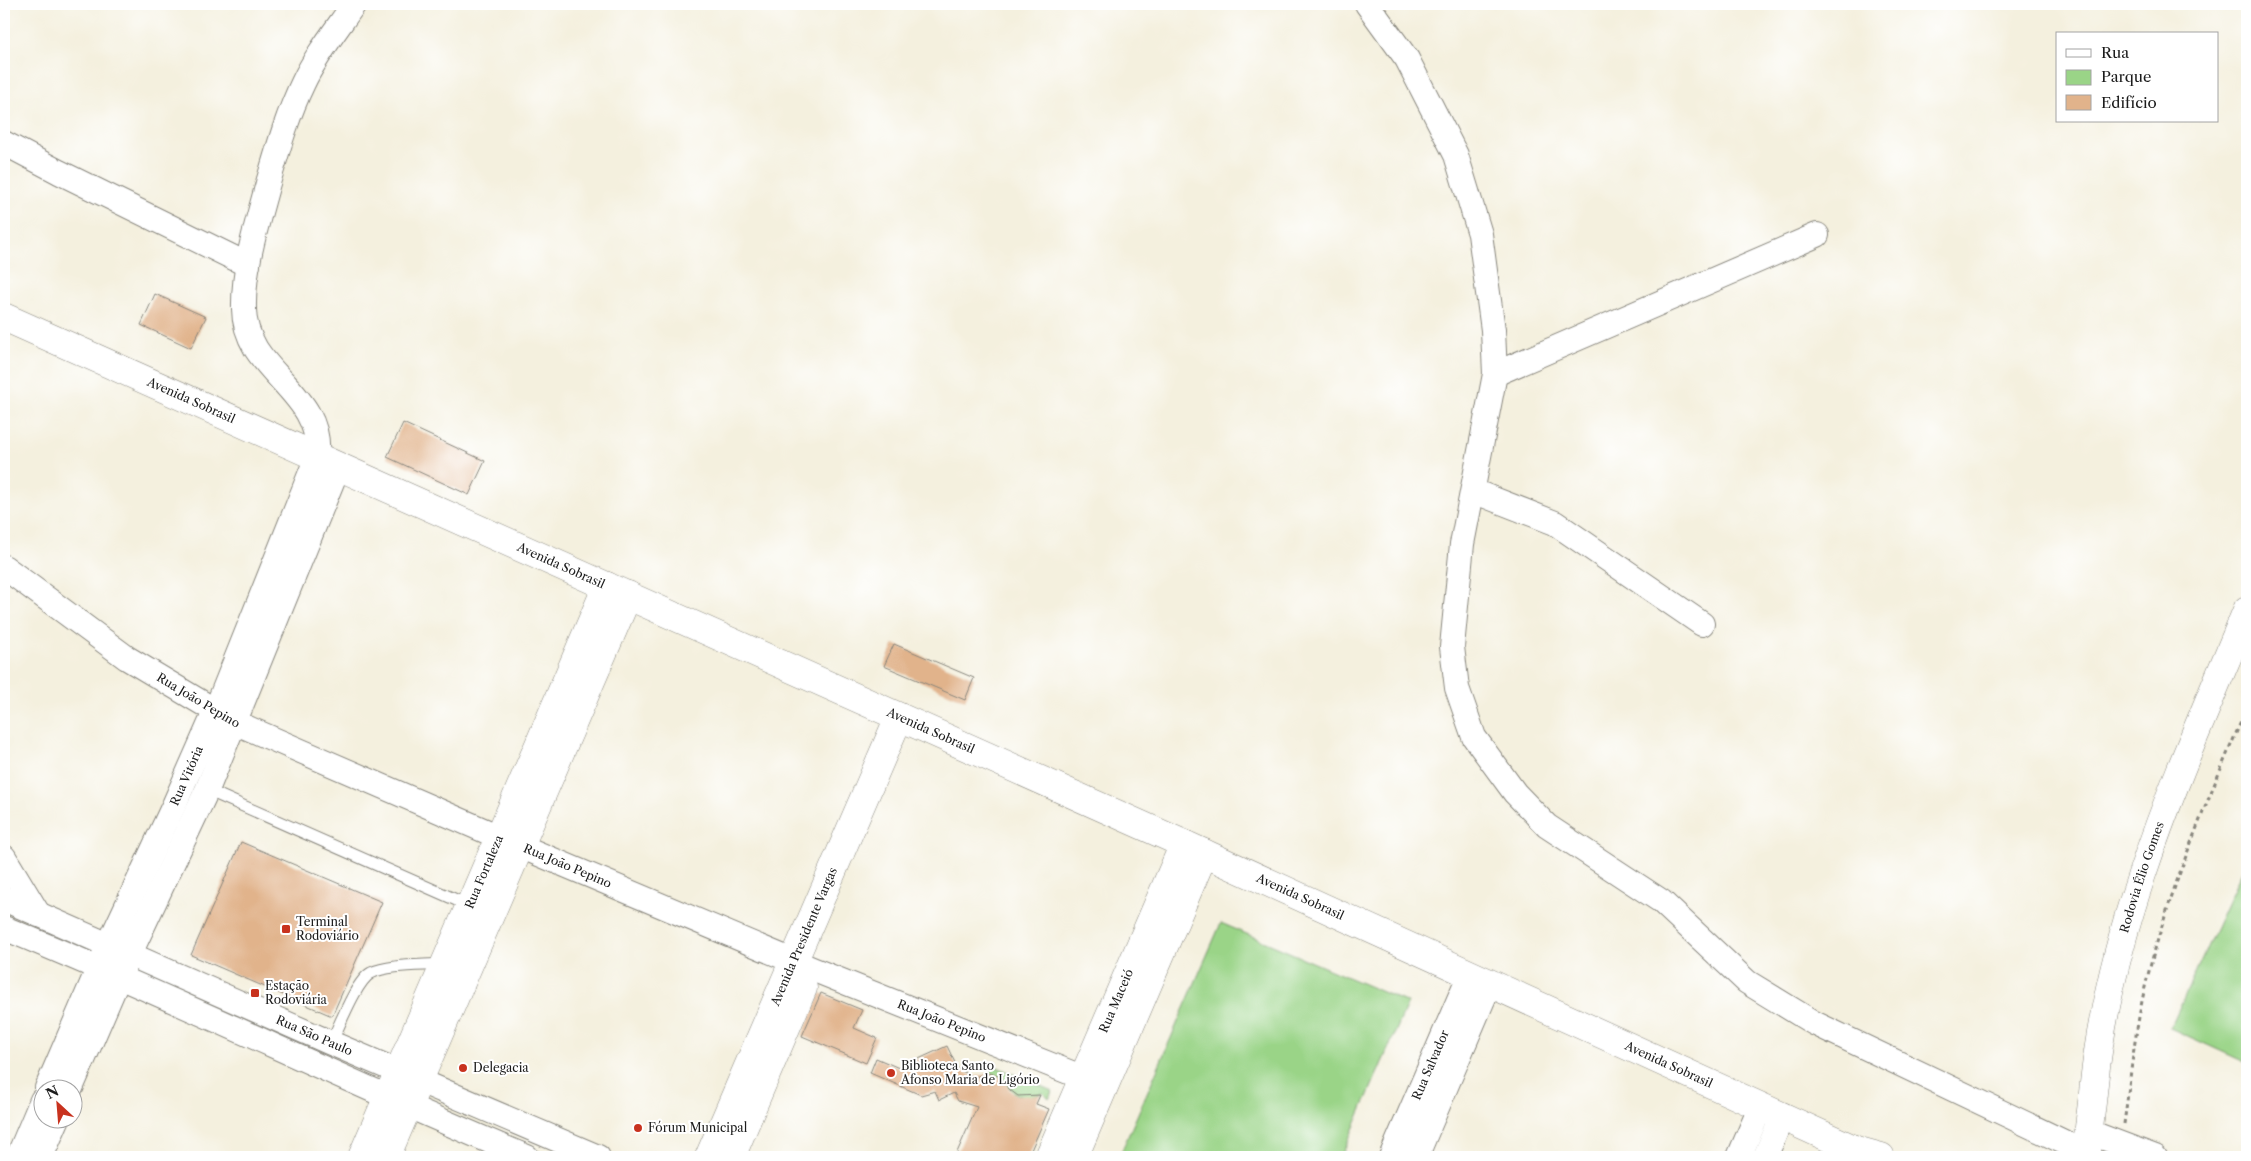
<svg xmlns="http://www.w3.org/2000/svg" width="2251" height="1161" viewBox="0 0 2251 1161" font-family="'Libre Caslon Text',serif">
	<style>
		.green { fill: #9ad487; stroke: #5b7852 }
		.building { fill: #e1b38b }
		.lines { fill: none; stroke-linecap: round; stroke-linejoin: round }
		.lane-casing { stroke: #88867d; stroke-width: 13 }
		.street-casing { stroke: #88867d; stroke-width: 26 }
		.secondary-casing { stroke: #88867d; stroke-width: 29 }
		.primary-casing { stroke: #88867d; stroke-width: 29 }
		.path { stroke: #88867d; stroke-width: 3; stroke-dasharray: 4 4; stroke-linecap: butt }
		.lane { stroke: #fff; stroke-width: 11 }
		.street { stroke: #fff; stroke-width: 24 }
		.secondary { stroke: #fff; stroke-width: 28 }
		.primary { stroke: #fff; stroke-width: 28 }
		.poi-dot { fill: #c8321e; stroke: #fff; stroke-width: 2 }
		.labels { text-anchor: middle; stroke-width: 4; stroke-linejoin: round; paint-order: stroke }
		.street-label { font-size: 12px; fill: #1c1c1c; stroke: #fff }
		.poi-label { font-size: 12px; fill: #1c1c1c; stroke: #fff; text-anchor: start }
	</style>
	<rect width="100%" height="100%" fill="#fff"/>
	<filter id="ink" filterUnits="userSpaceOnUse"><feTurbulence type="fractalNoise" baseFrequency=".02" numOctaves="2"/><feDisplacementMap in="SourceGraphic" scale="10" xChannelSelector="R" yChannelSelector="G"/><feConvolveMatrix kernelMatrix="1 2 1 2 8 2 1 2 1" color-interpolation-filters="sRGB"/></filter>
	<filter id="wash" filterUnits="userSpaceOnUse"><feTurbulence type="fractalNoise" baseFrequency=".0096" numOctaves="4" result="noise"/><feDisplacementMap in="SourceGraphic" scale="20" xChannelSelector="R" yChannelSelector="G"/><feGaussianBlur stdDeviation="1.12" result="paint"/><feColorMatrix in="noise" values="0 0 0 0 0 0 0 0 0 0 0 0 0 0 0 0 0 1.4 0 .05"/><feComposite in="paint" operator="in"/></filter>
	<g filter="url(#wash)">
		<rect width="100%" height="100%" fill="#f4f0de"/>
		<path class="green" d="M 2247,860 L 2247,1063 L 2170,1028 Z
			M 1221,923 L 1408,1003 L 1341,1157 L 1119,1157 Z
			M 988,1063 L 1052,1091 L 1049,1099 L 1043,1093 C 1010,1106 1015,1083 991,1073 Z"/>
		<g id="blocks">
			<path class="building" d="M 155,294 L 206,317 L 191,348 L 141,325 Z
				M 403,423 L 485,461 L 469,495 L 387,457 Z
				M 894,644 L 974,678 L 965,700 L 884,666 Z
				M 241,842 L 382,902 L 332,1016 L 191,955 Z
				M 821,993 L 862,1010 L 854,1028 L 877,1038 L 866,1063 L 802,1036 Z
				M 947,1046 L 958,1069 L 974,1077 L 991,1073 L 1001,1077 L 1010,1090 L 1018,1096 L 1040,1095 L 1036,1104 L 1049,1109 L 1028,1157 L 955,1157 L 977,1107 L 958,1101 L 954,1093 L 939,1100 L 935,1091 L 921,1095 L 870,1073 L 876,1058 L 899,1068 Z"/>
		</g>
	</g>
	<g filter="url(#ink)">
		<use href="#blocks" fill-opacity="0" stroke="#88867d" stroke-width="1"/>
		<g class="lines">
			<defs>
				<path id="lane" d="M 205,791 L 207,790 L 470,906
					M 331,1043 C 339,1027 356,981 371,973 C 389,964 424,966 444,964"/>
				<g id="street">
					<path d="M 1367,4 L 1407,59 L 1456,155 L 1480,234 L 1493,330 L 1495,374 L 1462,544 L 1452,647 L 1457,688 L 1474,737 L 1515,793 L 1547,826 L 1661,901 L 1747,982 L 1814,1023 L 2087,1153"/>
					<path d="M 4,143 L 59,172 L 248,265"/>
					<path d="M 1495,374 L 1817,235"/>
					<path d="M 1473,491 L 1555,523 L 1702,624"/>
					<path id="s1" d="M 4,567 L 127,658 L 234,722 L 520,846 L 812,969 L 1101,1085"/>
					<path d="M 4,857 L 39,915"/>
					<path id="s2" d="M 4,899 L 331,1043 L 598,1157"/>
					<path d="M 4,928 C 180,1000 351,1084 527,1157"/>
					<path id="s3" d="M 47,1088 L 108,946 L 174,805 L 215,712 L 317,457 C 322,407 280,386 256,349 C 249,337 244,323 244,309 C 243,267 257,224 268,183 C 278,149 287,116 303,83 C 316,55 337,29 354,4"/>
					<path d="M 71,1088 L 119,977 L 207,790 L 338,467"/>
					<path d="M 2089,1132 L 2155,1157"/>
					<path d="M 18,1157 L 42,1100"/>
					<path d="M 41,1157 L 58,1118"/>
					<path id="s4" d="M 1391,1157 L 1470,974"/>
					<path d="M 1416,1157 L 1490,983"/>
					<path d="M 1739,1157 L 1761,1106"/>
					<path d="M 1765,1157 L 1783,1115"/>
				</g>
				<g id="secondary">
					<path id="s5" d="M 4,317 L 1184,844 L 1856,1150 L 1881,1157"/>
					<path id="s6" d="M 362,1157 L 607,586"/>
					<path d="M 386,1157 L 628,595"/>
					<path id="s7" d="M 1049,1157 L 1184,844"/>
					<path d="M 1074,1157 L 1204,853"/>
					<path id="s8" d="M 2087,1157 C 2087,1136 2091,1114 2093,1093 C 2109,922 2182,767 2247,610"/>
				</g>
				<g id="primary">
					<path id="s9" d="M 709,1157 L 899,717"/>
					<path d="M 731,1157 L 803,988"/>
				</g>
			</defs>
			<use href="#lane" class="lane-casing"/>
			<use href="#street" class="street-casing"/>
			<use href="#secondary" class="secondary-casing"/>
			<use href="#primary" class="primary-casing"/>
			<path class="path" d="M 2124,1124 C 2131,1073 2136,1020 2149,971 C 2173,880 2210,793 2247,708"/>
			<use href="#lane" class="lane"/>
			<use href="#street" class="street"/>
			<use href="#secondary" class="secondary"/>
			<use href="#primary" class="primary"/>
		</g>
	</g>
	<g class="poi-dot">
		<rect x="281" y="924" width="10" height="10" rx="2.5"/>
		<rect x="250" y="988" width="10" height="10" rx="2.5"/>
		<circle cx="463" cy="1068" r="5"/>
		<circle cx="891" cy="1073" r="5"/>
		<circle cx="638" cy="1128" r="5"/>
	</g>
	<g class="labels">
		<g class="street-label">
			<text dy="4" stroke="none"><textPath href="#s5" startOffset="205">Avenida Sobrasil</textPath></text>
			<text dy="4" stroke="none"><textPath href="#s5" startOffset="610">Avenida Sobrasil</textPath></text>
			<text dy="4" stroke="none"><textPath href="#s1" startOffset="236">Rua João Pepino</textPath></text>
			<text dy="4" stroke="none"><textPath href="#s5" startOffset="1015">Avenida Sobrasil</textPath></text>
			<text dy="4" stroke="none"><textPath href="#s3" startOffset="342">Rua Vitória</textPath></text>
			<text dy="4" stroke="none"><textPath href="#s1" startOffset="641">Rua João Pepino</textPath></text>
			<text dy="4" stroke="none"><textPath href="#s6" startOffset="310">Rua Fortaleza</textPath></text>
			<text dy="4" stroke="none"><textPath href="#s8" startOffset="286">Rodovia Élio Gomes</textPath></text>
			<text dy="4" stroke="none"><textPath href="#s5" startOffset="1420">Avenida Sobrasil</textPath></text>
			<text dy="4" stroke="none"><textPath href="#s9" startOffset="240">Avenida Presidente Vargas</textPath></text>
			<text dy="4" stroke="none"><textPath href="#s7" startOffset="170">Rua Maceió</textPath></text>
			<text dy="4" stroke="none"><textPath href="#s1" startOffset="1046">Rua João Pepino</textPath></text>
			<text dy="4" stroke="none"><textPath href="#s2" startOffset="339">Rua São Paulo</textPath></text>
			<text dy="4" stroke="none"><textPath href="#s5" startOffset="1825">Avenida Sobrasil</textPath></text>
			<text dy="4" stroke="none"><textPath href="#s4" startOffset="100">Rua Salvador</textPath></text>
		</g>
		<g class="poi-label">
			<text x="296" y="926">Terminal<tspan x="296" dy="14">Rodoviário</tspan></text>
			<text x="265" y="990">Estação<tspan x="265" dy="14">Rodoviária</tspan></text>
			<text x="901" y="1070">Biblioteca Santo<tspan x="901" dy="14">Afonso Maria de Ligório</tspan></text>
			<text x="473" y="1072">Delegacia</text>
			<text x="648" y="1132">Fórum Municipal</text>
		</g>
	</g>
	<rect width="2251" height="1161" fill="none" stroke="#fff" stroke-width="20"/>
	<rect x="2056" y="32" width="162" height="90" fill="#ffffff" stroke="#a4a4a4"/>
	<rect x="2066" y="49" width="25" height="8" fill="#ffffff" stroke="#a4a4a4"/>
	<text x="2101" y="58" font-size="15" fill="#1c1c1c">Rua</text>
	<rect x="2066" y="70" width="25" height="15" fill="#9ad487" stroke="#a4a4a4"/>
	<text x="2101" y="82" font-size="15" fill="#1c1c1c">Parque</text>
	<rect x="2066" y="95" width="25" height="15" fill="#e1b38b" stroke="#a4a4a4"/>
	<text x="2101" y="108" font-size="15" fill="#1c1c1c">Edifício</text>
	<g transform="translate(58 1104) rotate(334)"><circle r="24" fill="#ffffff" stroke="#a4a4a4"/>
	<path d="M0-4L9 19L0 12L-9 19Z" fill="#c8321e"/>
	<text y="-8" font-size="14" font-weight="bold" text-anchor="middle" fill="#1c1c1c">N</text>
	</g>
</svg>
